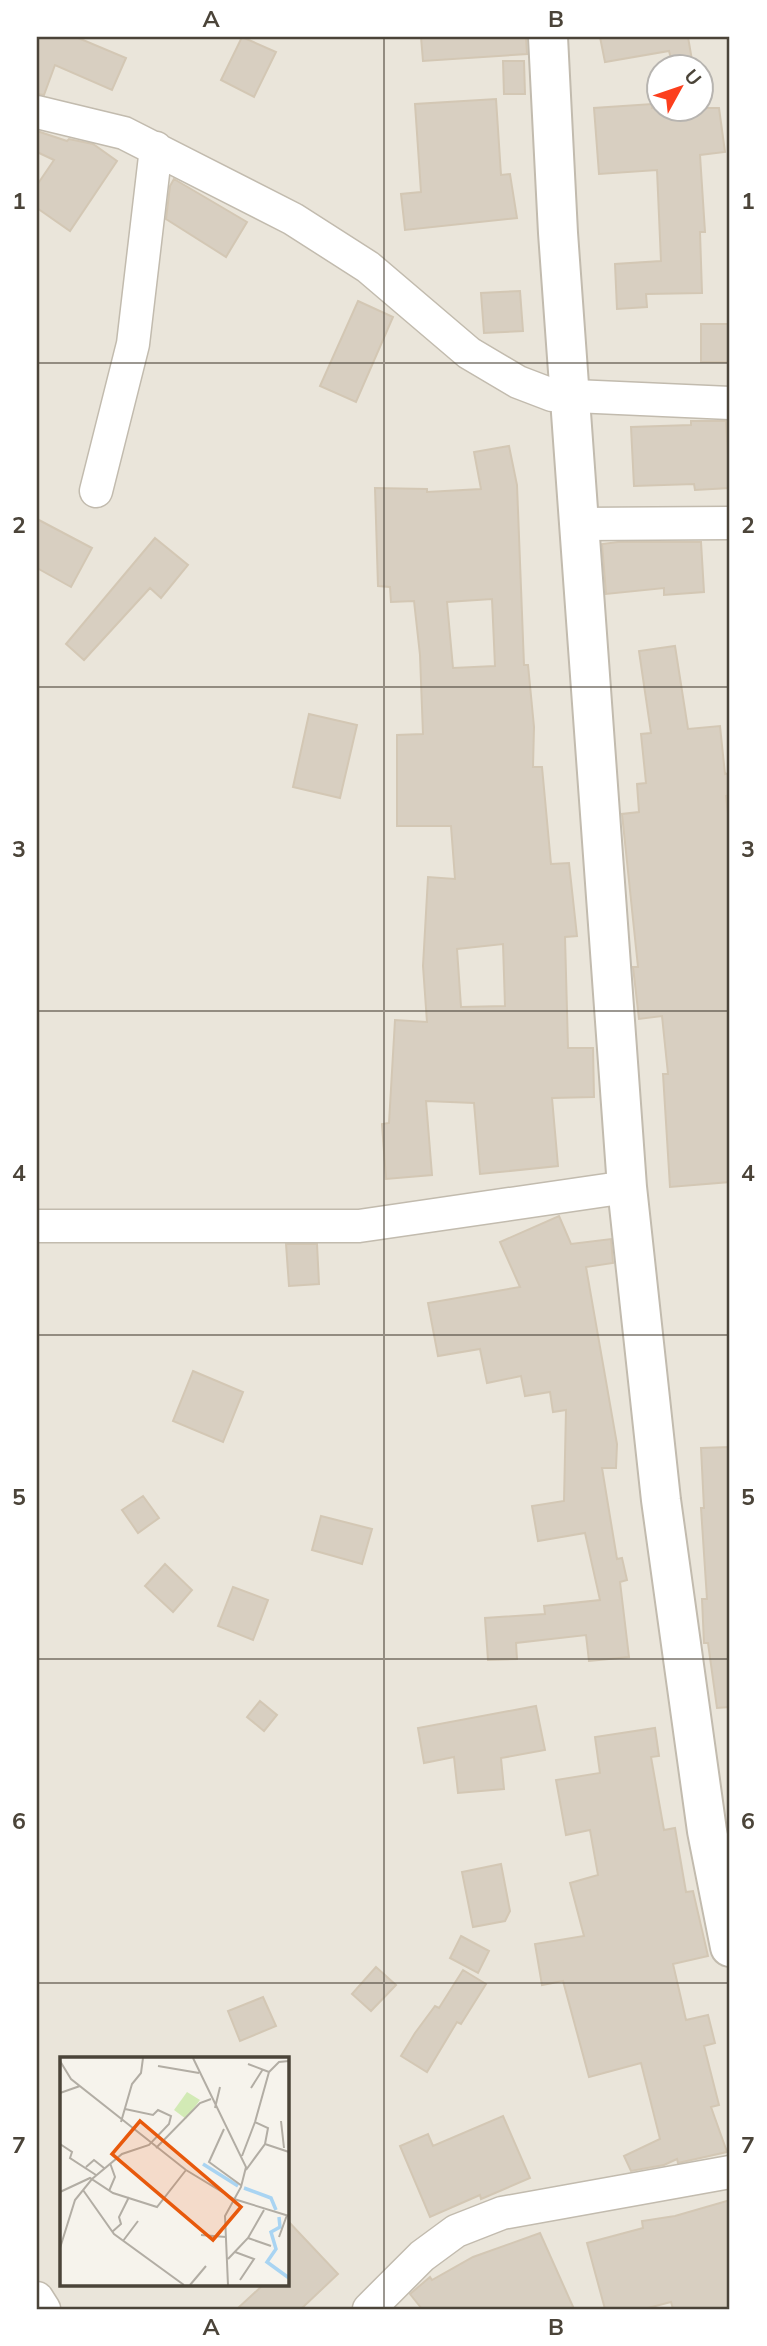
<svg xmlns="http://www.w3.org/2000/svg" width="767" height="2346" viewBox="0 0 767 2346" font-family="Mulish,sans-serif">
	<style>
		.residential { fill: #eae5da; fill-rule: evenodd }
		.building { fill: #d8cfc1; stroke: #d3c7b4; stroke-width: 2; fill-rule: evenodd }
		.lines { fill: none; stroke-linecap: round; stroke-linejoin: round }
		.minor-casing { stroke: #c2bbae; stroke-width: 35 }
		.tertiary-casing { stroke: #c2bbae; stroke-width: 42 }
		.minor { stroke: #fff; stroke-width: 32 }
		.tertiary { stroke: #fff; stroke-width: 38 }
		.grid { fill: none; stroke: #4b4439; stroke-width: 2; stroke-opacity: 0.55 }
		.inset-river { fill: none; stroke: #a9d4f2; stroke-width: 3.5 }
		.inset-road { fill: none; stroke: #b2ada4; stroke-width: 2 }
		.view { fill: #e8590c; fill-opacity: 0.15; stroke: #e8590c; stroke-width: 3.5 }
		.inset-edge { fill: none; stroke: #4b4439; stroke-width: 3.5 }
		.neatline { fill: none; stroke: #4b4439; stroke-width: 2.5 }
		.grid-label { font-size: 23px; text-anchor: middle; font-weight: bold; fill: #4b4439 }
	</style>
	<rect width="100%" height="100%" fill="#f6f3ec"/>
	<path class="residential" d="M 37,37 L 730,37 L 730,2309 L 37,2309 ZM 658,66 L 700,66 L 700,108 L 658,108 ZM 61,2059 L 287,2059 L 287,2285 L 61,2285 Z"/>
	<path class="building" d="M 37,37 L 76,37 L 126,58 L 112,90 L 55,65 L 44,95 L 37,94 Z
		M 242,37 L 276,52 L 254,97 L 221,80 Z
		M 421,37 L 526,37 L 527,54 L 423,61 Z
		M 600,37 L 688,37 L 693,66 L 673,66 L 669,51 L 605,62 Z
		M 503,61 L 524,61 L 525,94 L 504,94 Z
		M 496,99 L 501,175 L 510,174 L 517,218 L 405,230 L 401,194 L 421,192 L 415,104 Z
		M 652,104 L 652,108 L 719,108 L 725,152 L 700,155 L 705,232 L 700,232 L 702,293 L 646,294 L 647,307 L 617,309 L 615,264 L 661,261 L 657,170 L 599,174 L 594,108 Z
		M 37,131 L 67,141 L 69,139 L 93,144 L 117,161 L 70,231 L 37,208 L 37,185 L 54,160 L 37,152 Z
		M 174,179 L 247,222 L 226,257 L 166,219 L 170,186 Z
		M 520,291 L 523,331 L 484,333 L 481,293 Z
		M 358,301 L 393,317 L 356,402 L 320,386 Z
		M 701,324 L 729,324 L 729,362 L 701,362 Z
		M 691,421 L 726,421 L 730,488 L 695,490 L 694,484 L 634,486 L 631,427 L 691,425 Z
		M 509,446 L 517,485 L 524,665 L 528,665 L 534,727 L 533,767 L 542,767 L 551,864 L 569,863 L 577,936 L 565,937 L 568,1048 L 593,1048 L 594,1097 L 552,1098 L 558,1166 L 480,1174 L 474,1103 L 426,1101 L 432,1175 L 386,1179 L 382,1124 L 389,1123 L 395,1020 L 427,1022 L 423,966 L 428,877 L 455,879 L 451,826 L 397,826 L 397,735 L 423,734 L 420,655 L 414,601 L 391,602 L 390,587 L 378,586 L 375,488 L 427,489 L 427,492 L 481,489 L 474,452 ZM 492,599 L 495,666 L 453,668 L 447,602 ZM 503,944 L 505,1006 L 461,1007 L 457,949 Z
		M 37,519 L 92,548 L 71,587 L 37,568 Z
		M 155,538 L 188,565 L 161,598 L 150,588 L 84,660 L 66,644 Z
		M 618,542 L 701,542 L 704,592 L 664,595 L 664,588 L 606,594 L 602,544 Z
		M 675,646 L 688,729 L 720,726 L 725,774 L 730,773 L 730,795 L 726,796 L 730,831 L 730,1182 L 670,1187 L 663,1074 L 668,1074 L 662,1016 L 639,1019 L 633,967 L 638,967 L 622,814 L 639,812 L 637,784 L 646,783 L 641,734 L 651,733 L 639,651 Z
		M 309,714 L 357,725 L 340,798 L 293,787 Z
		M 559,1216 L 571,1244 L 611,1239 L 613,1263 L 586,1267 L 617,1444 L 616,1468 L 602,1468 L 617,1559 L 622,1558 L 627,1580 L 620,1582 L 629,1657 L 589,1661 L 586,1635 L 516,1643 L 517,1659 L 488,1660 L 485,1618 L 545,1614 L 544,1606 L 600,1600 L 585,1533 L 538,1541 L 532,1506 L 564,1501 L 566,1410 L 553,1412 L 550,1392 L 525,1396 L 521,1376 L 487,1383 L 480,1349 L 438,1356 L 428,1303 L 520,1287 L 500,1242 Z
		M 286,1244 L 317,1244 L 319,1284 L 289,1286 Z
		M 193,1371 L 243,1392 L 223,1442 L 173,1421 Z
		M 730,1447 L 730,1707 L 717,1708 L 708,1643 L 704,1643 L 702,1599 L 707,1599 L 701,1508 L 704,1508 L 701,1448 Z
		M 143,1496 L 159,1518 L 138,1533 L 122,1510 Z
		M 321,1516 L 372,1529 L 362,1564 L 312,1550 Z
		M 165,1564 L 192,1590 L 173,1612 L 145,1586 Z
		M 233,1587 L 268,1600 L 253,1640 L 218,1626 Z
		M 260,1701 L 277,1715 L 264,1731 L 247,1717 Z
		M 536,1706 L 545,1750 L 501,1758 L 504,1789 L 458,1793 L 454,1757 L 424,1763 L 418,1728 Z
		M 655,1728 L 659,1756 L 651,1757 L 664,1830 L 675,1828 L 686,1892 L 693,1891 L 708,1956 L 673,1964 L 686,2020 L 708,2015 L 715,2043 L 704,2046 L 719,2105 L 711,2107 L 727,2152 L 678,2163 L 677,2159 L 664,2165 L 631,2171 L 624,2156 L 660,2139 L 641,2063 L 589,2077 L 563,1981 L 542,1985 L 535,1944 L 584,1936 L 570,1883 L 598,1875 L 590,1830 L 566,1835 L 556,1780 L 600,1773 L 595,1737 Z
		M 501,1864 L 510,1911 L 505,1921 L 473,1927 L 462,1872 Z
		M 461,1936 L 489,1951 L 478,1973 L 450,1958 Z
		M 376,1967 L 396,1985 L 371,2011 L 352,1994 Z
		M 463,1970 L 486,1984 L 461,2024 L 457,2022 L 427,2072 L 401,2056 L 415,2033 L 435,2006 L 439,2008 Z
		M 263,1997 L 276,2026 L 240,2041 L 228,2011 Z
		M 503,2116 L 530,2178 L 481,2199 L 480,2195 L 430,2217 L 400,2146 L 428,2134 L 433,2146 Z
		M 730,2200 L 730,2309 L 673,2309 L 671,2302 L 644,2309 L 605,2309 L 587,2243 L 643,2228 L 642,2221 L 675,2216 Z
		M 287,2220 L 338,2274 L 301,2309 L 237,2309 L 263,2285 L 287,2285 Z
		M 540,2233 L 574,2309 L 422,2309 L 410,2294 L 430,2277 L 432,2280 L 473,2257 Z"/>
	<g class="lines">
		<defs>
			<path id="minor" d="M 37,112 L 124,133 L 293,219 L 368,267 L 469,353 L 518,382 L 552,395 L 730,403
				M 96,491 L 133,344 L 156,148
				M 581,524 L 730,523
				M 37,1226 L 359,1226 L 627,1187
				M 37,2298 L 44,2309
				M 369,2309 L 422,2256 L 456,2231 L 502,2213 L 730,2172"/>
			<path id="tertiary" d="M 548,37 L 558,233 L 627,1187 L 661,1500 L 707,1831 L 730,1947"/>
		</defs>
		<use href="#minor" class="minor-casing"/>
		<use href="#tertiary" class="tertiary-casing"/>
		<use href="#minor" class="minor"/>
		<use href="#tertiary" class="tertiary"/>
	</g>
	<path class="grid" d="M 384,37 L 384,2309M 37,363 L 730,363M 37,687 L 730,687M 37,1011 L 730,1011M 37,1335 L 730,1335M 37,1659 L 730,1659M 37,1983 L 730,1983"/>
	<g transform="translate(60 2057)">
		<rect width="229" height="229" fill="#f6f3ec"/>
		<path d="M 127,35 L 140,43 L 126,62 L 114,53 Z" fill="#d2eab5"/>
		<path class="inset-river" d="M 143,107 L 178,129M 184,131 L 211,141 L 216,153M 219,160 L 220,170 L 211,175 L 216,192 L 207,205 L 229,221"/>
		<path class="inset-road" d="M 133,1 L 186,110 L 181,130 L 165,159 L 168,228M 0,4 L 11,22 L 126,113 L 174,142 L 229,159M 188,7 L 209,15M 98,9 L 139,16M 191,31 L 203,12M 0,36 L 20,29M 155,51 L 160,30M 221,64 L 224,91M 61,65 L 72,27 L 81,16 L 83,1M 195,65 L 209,15 L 219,5 L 229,4M 164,72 L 149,105 L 182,129M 0,87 L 12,95 L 10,101 L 36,118M 205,87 L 229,95M 96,91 L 140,46 L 151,42M 182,99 L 195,65 L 208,71 L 205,87 L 186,113M 26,110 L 34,103 L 44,111M 23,133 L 54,177 L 124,228M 49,134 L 55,120 L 50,106M 0,135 L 30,121 L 53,136 L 97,150 L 126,113M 52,175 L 61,167 L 59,160 L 69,140M 141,178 L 166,180M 219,180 L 227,158M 188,181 L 211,189M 63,184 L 78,164M 0,191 L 15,143 L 32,122 L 62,97 L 89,88 L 109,67 L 111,59 L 98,53 L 93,58 L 65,52M 175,195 L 194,202 L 180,223M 168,202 L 188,181 L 204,153M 130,228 L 146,209"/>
		<path class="view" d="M 80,64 L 181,150 L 153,183 L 52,97 Z"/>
		<rect width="229" height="229" class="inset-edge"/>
	</g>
	<rect width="767" height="2346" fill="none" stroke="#ffffff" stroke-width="77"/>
	<g transform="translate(680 88) rotate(50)"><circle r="33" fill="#ffffff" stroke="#b7b4b0" stroke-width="2"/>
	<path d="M0-5L12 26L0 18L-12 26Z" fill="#fc3f1d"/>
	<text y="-10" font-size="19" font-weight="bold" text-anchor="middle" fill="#4b4439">U</text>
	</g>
	<rect x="38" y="38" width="690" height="2270" class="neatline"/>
	<g class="grid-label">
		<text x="211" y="27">A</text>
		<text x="556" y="27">B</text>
		<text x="19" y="209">1</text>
		<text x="748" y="209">1</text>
		<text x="19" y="533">2</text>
		<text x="748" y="533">2</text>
		<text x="19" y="857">3</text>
		<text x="748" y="857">3</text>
		<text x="19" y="1181">4</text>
		<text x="748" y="1181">4</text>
		<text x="19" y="1505">5</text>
		<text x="748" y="1505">5</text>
		<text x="19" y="1829">6</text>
		<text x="748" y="1829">6</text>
		<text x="19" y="2153">7</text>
		<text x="748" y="2153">7</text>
		<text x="211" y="2335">A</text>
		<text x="556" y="2335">B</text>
	</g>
</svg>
